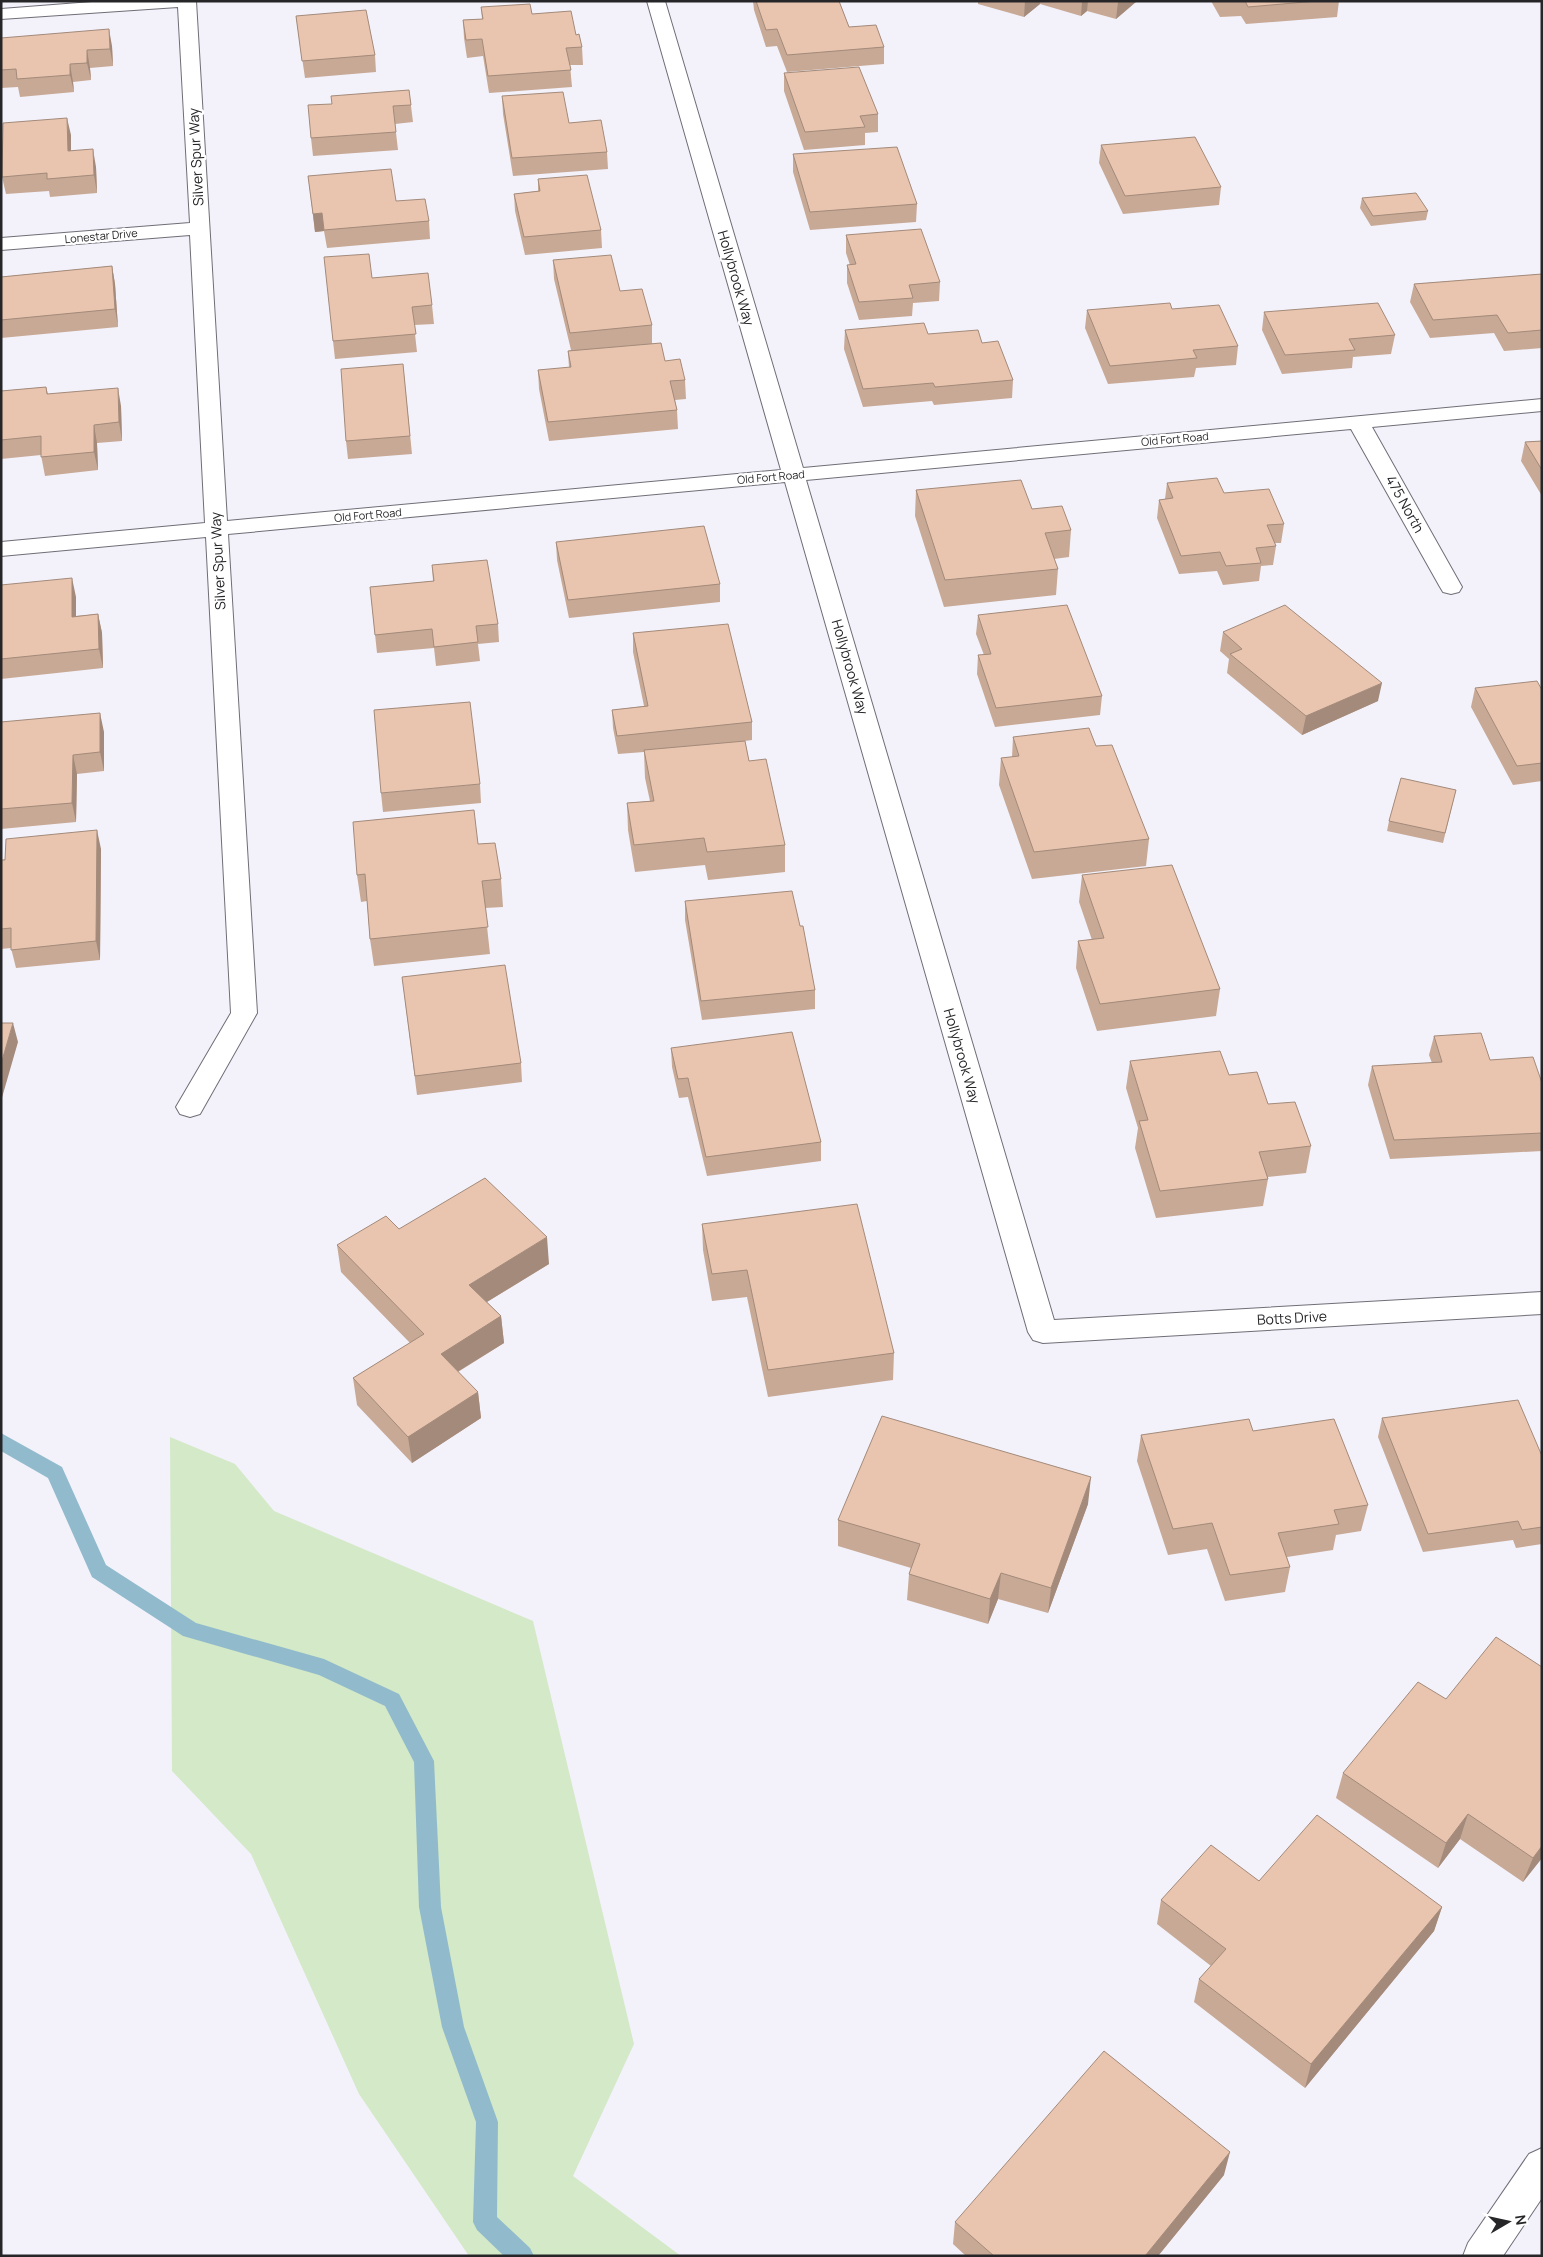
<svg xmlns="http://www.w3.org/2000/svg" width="1543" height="2257" viewBox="0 0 1543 2257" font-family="Manrope,sans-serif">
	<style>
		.green { fill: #d3e9c7 }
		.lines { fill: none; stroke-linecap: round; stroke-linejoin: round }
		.stream { fill: #91bbcc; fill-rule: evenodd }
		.street-casing { stroke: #6f6e76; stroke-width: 2 }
		.secondary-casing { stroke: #6f6e76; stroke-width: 2 }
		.street { fill: #fff; fill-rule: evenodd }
		.secondary { fill: #fff; fill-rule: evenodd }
		.wall { fill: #c8a996 }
		.shaded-wall { fill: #a38a7a }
		.building { fill: #e9c5af; stroke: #a38a7a }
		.labels { text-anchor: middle; stroke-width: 4.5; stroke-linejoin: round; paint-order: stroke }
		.far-street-label { font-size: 11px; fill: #262629; stroke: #fff }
		.street-label { font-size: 14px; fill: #262629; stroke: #fff }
	</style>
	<rect width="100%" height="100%" fill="#f3f2fb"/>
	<path class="green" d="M 170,1437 L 235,1464 L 274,1511 L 533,1621 L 634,2044 L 573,2176 L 681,2256 L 469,2256 L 359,2094 L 251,1854 L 172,1771 Z"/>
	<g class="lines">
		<path class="stream" d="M 1,1433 L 62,1467 L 106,1565 L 196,1623 L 324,1659 L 399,1694 L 434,1761 L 441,1907 L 464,2027 L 498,2122 L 497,2217 L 530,2248 L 534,2256 L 504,2256 L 477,2230 L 473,2222 L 476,2122 L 442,2027 L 419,1907 L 414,1762 L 385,1706 L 319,1675 L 183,1636 L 92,1577 L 48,1478 L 1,1451 Z"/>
		<defs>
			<path id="street" d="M 105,1 L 196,1 L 227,521 L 781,470 L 647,1 L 665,1 L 803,468 L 1542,399 L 1542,411 L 1372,427 L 1462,587 L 1459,592 L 1451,594 L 1443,592 L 1440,587 L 1351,429 L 806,480 L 1054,1320 L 1542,1292 L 1542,1314 L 1043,1343 L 1033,1340 L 1028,1332 L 785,482 L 228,534 L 257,1013 L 200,1114 L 190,1117 L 180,1114 L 176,1107 L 231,1013 L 206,537 L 1,556 L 1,542 L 205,523 L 190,235 L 1,250 L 1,238 L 190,223 L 178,7 L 1,19 L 1,9 Z"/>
			<path id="secondary" d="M 1542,2148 L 1542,2198 L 1503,2256 L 1463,2256 L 1468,2243 L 1529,2154 Z"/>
		</defs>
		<use href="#street" class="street-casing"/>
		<use href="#secondary" class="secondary-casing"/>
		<use href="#street" class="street"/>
		<use href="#secondary" class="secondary"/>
	</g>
	<path class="wall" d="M 753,1 L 839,1 L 849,27 L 884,47 L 884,64 L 787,72 L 777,46 L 766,47 L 754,10 Z
		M 978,1 L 1137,1 L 1116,19 L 1087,11 L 1081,16 L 1040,4 L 1024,17 L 978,4 Z
		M 1211,1 L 1339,1 L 1337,17 L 1246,24 L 1241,16 L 1220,17 Z
		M 481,7 L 532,14 L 576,35 L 582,47 L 583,65 L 570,65 L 572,87 L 489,93 L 483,56 L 467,58 L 464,38 L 463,20 L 482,19 Z
		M 296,16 L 375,55 L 376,72 L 305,78 Z
		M 1,38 L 112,46 L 113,66 L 90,68 L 91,80 L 73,82 L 74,92 L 20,97 L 18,87 L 1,88 Z
		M 784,73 L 878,114 L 878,132 L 865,133 L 865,145 L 804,150 L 784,91 Z
		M 409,90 L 413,122 L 395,124 L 398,150 L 313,156 L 311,138 L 332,104 Z
		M 502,96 L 569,123 L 607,152 L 608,169 L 513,176 L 503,114 Z
		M 71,135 L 71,151 L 96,167 L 97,193 L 50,197 L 49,191 L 6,194 L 2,177 Z
		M 1101,145 L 1221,187 L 1219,205 L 1123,214 L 1099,163 Z
		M 793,154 L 917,204 L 916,222 L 810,230 L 793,172 Z
		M 308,176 L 396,201 L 429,221 L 430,239 L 327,248 L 324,231 L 315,232 Z
		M 538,179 L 601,230 L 602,248 L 525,255 L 515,211 L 514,194 L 538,191 Z
		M 1362,198 L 1428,211 L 1426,220 L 1371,226 L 1360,208 Z
		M 846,235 L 940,282 L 939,301 L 913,303 L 912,316 L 859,320 L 847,283 L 847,265 L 850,265 L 846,253 Z
		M 553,260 L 620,291 L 652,325 L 652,343 L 665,361 L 685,380 L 686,399 L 675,400 L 677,410 L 678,429 L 549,441 L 539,389 L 538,370 L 569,368 L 568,351 L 571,350 L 554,279 Z
		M 112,266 L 115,284 L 118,327 L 1,338 L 1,277 Z
		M 1542,274 L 1542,348 L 1504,351 L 1494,333 L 1430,338 L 1410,302 L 1414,284 Z
		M 372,278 L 432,305 L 434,324 L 414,325 L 417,352 L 335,359 L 333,341 Z
		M 1172,309 L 1238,346 L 1236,365 L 1196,368 L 1194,377 L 1108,384 L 1085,328 L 1087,310 Z
		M 1264,312 L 1395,335 L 1391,354 L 1353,357 L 1352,368 L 1282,374 L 1262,330 Z
		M 845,330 L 928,334 L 982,343 L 1013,380 L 1012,398 L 934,405 L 932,401 L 863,407 L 844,349 Z
		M 403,364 L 412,454 L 348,459 L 346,441 Z
		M 46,387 L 48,394 L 121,406 L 122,441 L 97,443 L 98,470 L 45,476 L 41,455 L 1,459 L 1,391 Z
		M 1542,441 L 1542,496 L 1521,461 L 1525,442 Z
		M 1167,483 L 1224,493 L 1284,524 L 1281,543 L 1275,543 L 1276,546 L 1273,565 L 1261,566 L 1259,581 L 1223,585 L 1217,571 L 1179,574 L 1157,518 L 1159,500 L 1165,499 Z
		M 916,490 L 1032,509 L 1071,530 L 1069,557 L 1054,559 L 1058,569 L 1056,595 L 944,607 L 915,516 Z
		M 556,542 L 720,584 L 720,602 L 569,618 L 557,560 Z
		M 432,565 L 498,624 L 499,642 L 478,644 L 480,661 L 436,666 L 434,648 L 377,653 L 370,587 L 433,581 Z
		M 1,585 L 76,597 L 76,616 L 98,614 L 102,633 L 103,668 L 1,679 Z
		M 978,615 L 1102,696 L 1100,715 L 995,727 L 977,674 L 978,655 L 984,655 L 976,634 Z
		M 1223,632 L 1378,701 L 1302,735 L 1227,673 L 1229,659 L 1220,651 Z
		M 633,633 L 752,722 L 752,740 L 745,741 L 749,761 L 785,845 L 785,872 L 708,880 L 705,865 L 635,872 L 628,830 L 627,803 L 650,801 L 645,778 L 644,752 L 618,754 L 613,728 L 612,710 L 644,706 L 633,652 Z
		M 1475,688 L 1542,690 L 1542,781 L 1513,785 L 1471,707 Z
		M 1,722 L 104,732 L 104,771 L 77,774 L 76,822 L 1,829 Z
		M 1013,737 L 1096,746 L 1149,839 L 1146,866 L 1032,879 L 999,785 L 1001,758 L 1012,757 Z
		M 480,784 L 481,803 L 383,812 L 381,793 Z
		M 1456,790 L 1443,843 L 1387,831 L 1389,821 Z
		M 478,844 L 501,879 L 503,907 L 485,908 L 490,954 L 374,966 L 370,939 L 367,901 L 361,902 L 357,875 Z
		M 101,849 L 100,960 L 16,968 L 11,948 L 1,949 L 1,860 Z
		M 1082,875 L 1220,989 L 1216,1016 L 1097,1031 L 1076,968 L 1078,941 L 1092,940 L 1079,902 Z
		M 685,901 L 800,926 L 815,990 L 815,1009 L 702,1020 L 685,920 Z
		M 402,977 L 521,1063 L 522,1082 L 417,1095 Z
		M 1434,1036 L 1542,1083 L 1542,1151 L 1390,1159 L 1368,1085 L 1372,1066 L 1432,1063 L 1429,1055 Z
		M 671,1048 L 821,1142 L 821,1161 L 707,1176 L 688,1097 L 679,1098 L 672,1067 Z
		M 1130,1061 L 1229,1075 L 1268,1104 L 1311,1146 L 1306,1173 L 1268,1177 L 1268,1179 L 1263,1206 L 1156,1218 L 1135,1148 L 1138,1128 L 1126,1088 Z
		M 702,1224 L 894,1353 L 893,1380 L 768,1397 L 747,1297 L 712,1301 L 703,1250 Z
		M 399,1229 L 549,1264 L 487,1302 L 501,1316 L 504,1343 L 458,1372 L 478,1392 L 481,1418 L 412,1463 L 357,1405 L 353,1378 L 410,1343 L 341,1272 L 337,1245 Z
		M 1382,1418 L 1542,1456 L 1542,1544 L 1516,1548 L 1513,1540 L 1423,1552 L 1378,1437 Z
		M 1253,1431 L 1368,1505 L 1361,1531 L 1336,1535 L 1333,1550 L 1287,1557 L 1290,1567 L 1285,1592 L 1225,1601 L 1207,1549 L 1168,1555 L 1137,1461 L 1141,1435 Z
		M 1088,1504 L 1048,1613 L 998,1599 L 988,1624 L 907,1600 L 909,1574 L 911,1568 L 838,1546 L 838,1520 Z
		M 1542,1667 L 1542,1858 L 1523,1882 L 1460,1839 L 1438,1868 L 1336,1798 L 1343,1773 L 1446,1699 Z
		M 1259,1881 L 1442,1907 L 1434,1931 L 1305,2088 L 1194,2002 L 1199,1979 L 1211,1966 L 1157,1924 L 1161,1900 Z
		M 1224,2175 L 1158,2256 L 966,2256 L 953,2244 L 955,2222 Z"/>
	<path class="shaded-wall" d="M 1025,1 L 1040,1 L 1040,4 L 1024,17 Z
		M 1082,1 L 1088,1 L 1087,11 L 1081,16 Z
		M 1118,1 L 1137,1 L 1116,19 L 1118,2 Z
		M 109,29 L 112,46 L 113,66 L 110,49 Z
		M 87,50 L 90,68 L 91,80 L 87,63 Z
		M 70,64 L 73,82 L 74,92 L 70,75 Z
		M 67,118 L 71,135 L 71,169 L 68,151 Z
		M 93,149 L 96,167 L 97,193 L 94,175 Z
		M 322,213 L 324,231 L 315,232 L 313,214 Z
		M 112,266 L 115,284 L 118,327 L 115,309 Z
		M 118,388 L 121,406 L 122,441 L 119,422 Z
		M 94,425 L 97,443 L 98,470 L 94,452 Z
		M 72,578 L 76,597 L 76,636 L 72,617 Z
		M 98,614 L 102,633 L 103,668 L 99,649 Z
		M 1382,683 L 1378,701 L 1302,735 L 1306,716 Z
		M 100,713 L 104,732 L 104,771 L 100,752 Z
		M 73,755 L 77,774 L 76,822 L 72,803 Z
		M 97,830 L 101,849 L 100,960 L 96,941 Z
		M 13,1023 L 18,1042 L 1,1101 L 1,1064 Z
		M 547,1237 L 549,1264 L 472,1311 L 469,1285 Z
		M 501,1316 L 504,1343 L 444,1380 L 441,1354 Z
		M 478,1392 L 481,1418 L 412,1463 L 408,1437 Z
		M 1091,1477 L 1088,1504 L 1048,1613 L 1051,1588 Z
		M 1001,1573 L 998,1599 L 988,1624 L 990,1599 Z
		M 1468,1814 L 1460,1839 L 1438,1868 L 1446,1843 Z
		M 1542,1846 L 1542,1858 L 1523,1882 L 1533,1858 Z
		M 1442,1907 L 1434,1931 L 1305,2088 L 1311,2064 Z
		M 1230,2152 L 1224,2175 L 1158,2256 L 1145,2256 Z"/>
	<path class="building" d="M 756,1 L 839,1 L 849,27 L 876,25 L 884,47 L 787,55 L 777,29 L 766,30 Z
		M 1245,1 L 1317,1 L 1248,7 Z
		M 530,4 L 532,14 L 571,11 L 576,35 L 579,34 L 582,47 L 566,48 L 571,70 L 488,76 L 482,39 L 466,40 L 463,20 L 483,19 L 481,7 Z
		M 366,10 L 375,55 L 302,61 L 296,16 Z
		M 109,29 L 110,49 L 87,50 L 87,63 L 70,64 L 70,75 L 17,79 L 16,69 L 1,70 L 1,38 Z
		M 859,67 L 878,114 L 860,116 L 865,127 L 805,132 L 784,73 Z
		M 409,90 L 411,105 L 393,106 L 396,132 L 311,138 L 308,105 L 332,104 L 331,96 Z
		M 563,92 L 569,123 L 601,120 L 607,152 L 512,158 L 502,96 Z
		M 67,118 L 68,151 L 93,149 L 94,175 L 47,179 L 47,173 L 2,177 L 3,123 Z
		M 1195,137 L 1221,187 L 1125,196 L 1101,145 Z
		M 897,147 L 917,204 L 810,212 L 793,154 Z
		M 391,169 L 396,201 L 425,199 L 429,221 L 324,230 L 322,213 L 313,214 L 308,176 Z
		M 587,175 L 601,230 L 524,237 L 514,194 L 540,191 L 538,179 Z
		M 1416,193 L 1428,211 L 1373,216 L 1362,198 Z
		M 921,229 L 940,282 L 909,285 L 913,298 L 859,302 L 847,265 L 856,264 L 846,235 Z
		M 369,254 L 372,278 L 428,273 L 432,305 L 412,307 L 416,334 L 333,341 L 324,257 Z
		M 611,255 L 620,291 L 642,289 L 652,325 L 570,333 L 553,260 Z
		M 112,266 L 115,309 L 1,320 L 1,277 Z
		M 1542,274 L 1542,330 L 1508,333 L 1497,315 L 1433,320 L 1414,284 Z
		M 1170,303 L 1172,309 L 1219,305 L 1238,346 L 1193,350 L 1197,358 L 1110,366 L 1087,310 Z
		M 1378,303 L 1395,335 L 1349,339 L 1355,350 L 1285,355 L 1264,312 Z
		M 924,323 L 928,334 L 978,330 L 982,343 L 998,341 L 1013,380 L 935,387 L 933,383 L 863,389 L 845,330 Z
		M 661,343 L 665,361 L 680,359 L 685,380 L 670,381 L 677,410 L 548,422 L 538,370 L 571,367 L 568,351 Z
		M 403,364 L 410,436 L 346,441 L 341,369 Z
		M 46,387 L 47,394 L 118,388 L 119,422 L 94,425 L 94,452 L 41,457 L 41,436 L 1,440 L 1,391 Z
		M 1542,441 L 1542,470 L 1525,442 Z
		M 1217,478 L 1224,493 L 1269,489 L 1284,524 L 1267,525 L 1276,546 L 1256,548 L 1261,563 L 1226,566 L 1220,552 L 1181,556 L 1159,500 L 1173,498 L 1167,483 Z
		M 1021,480 L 1032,509 L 1062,506 L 1071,530 L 1045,533 L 1058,569 L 945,580 L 916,490 Z
		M 704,526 L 720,584 L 568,600 L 556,542 Z
		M 487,560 L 498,624 L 476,626 L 478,642 L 434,647 L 432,629 L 375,635 L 370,587 L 434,581 L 432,565 Z
		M 72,578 L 72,617 L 98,614 L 99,649 L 1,659 L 1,585 Z
		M 1067,605 L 1102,696 L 996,708 L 978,655 L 991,654 L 978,615 Z
		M 1285,605 L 1382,683 L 1306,716 L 1230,654 L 1242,649 L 1223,632 Z
		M 728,624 L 752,722 L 617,736 L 612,710 L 648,706 L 633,633 Z
		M 1537,681 L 1542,690 L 1542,763 L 1517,766 L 1475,688 Z
		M 470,702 L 480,784 L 381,793 L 374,710 Z
		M 100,713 L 100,752 L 73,755 L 72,803 L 1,809 L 1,722 Z
		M 1089,728 L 1096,746 L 1112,745 L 1149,839 L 1034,852 L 1001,758 L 1019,756 L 1013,737 Z
		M 745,741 L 749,761 L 766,759 L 785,845 L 707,852 L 704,838 L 634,845 L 627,803 L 654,801 L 644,750 Z
		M 1401,778 L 1456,790 L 1445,833 L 1389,821 Z
		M 474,810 L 478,844 L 495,843 L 501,879 L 482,881 L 488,927 L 370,939 L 365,874 L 357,875 L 353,822 Z
		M 97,830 L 96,941 L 11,950 L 11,928 L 1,929 L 1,860 L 5,860 L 6,839 Z
		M 1172,865 L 1220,989 L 1100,1004 L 1078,941 L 1104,938 L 1082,875 Z
		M 792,891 L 800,926 L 803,926 L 815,990 L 701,1001 L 685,901 Z
		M 505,965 L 521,1063 L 415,1076 L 402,977 Z
		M 1,1023 L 13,1023 L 1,1064 Z
		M 792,1032 L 821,1142 L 706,1157 L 688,1078 L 678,1079 L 671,1048 Z
		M 1481,1033 L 1490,1060 L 1533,1057 L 1542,1083 L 1542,1133 L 1394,1140 L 1372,1066 L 1442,1062 L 1434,1036 Z
		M 1220,1051 L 1229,1075 L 1257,1072 L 1268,1104 L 1295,1102 L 1311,1146 L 1259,1152 L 1268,1179 L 1160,1191 L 1139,1121 L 1148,1120 L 1130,1061 Z
		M 485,1178 L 547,1237 L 469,1285 L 501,1316 L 441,1354 L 478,1392 L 408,1437 L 353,1378 L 424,1334 L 337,1245 L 386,1216 L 399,1229 Z
		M 857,1204 L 894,1353 L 768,1370 L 747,1270 L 712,1274 L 702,1224 Z
		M 1518,1400 L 1542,1456 L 1542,1527 L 1522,1530 L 1518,1521 L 1428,1534 L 1382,1418 Z
		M 882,1416 L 1091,1477 L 1051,1588 L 1001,1573 L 990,1599 L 909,1574 L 920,1544 L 838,1520 Z
		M 1249,1419 L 1253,1431 L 1334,1419 L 1368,1505 L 1334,1510 L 1339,1524 L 1278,1533 L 1290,1567 L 1230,1575 L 1212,1523 L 1173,1529 L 1141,1435 Z
		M 1496,1637 L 1542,1667 L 1542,1846 L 1533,1858 L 1468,1814 L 1446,1843 L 1343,1773 L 1418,1682 L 1446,1699 Z
		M 1317,1815 L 1442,1907 L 1311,2064 L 1199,1979 L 1226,1949 L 1161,1900 L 1211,1845 L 1259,1881 Z
		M 1104,2051 L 1230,2152 L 1145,2256 L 994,2256 L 955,2222 Z"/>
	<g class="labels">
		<g class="far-street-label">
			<text transform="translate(101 236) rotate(-5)" y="4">Lonestar Drive</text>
			<text transform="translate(1175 439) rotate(-5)" y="4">Old Fort Road</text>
			<text transform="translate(771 477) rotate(-5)" y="4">Old Fort Road</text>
			<text transform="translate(368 515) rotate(-5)" y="4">Old Fort Road</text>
		</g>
		<g class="street-label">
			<text transform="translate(196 157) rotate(-93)" y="5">Silver Spur Way</text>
			<text transform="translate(736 278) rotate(74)" y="5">Hollybrook Way</text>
			<text transform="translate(1405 504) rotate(61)" y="5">475 North</text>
			<text transform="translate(218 561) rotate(-93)" y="5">Silver Spur Way</text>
			<text transform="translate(850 667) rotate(74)" y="5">Hollybrook Way</text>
			<text transform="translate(962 1056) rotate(74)" y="5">Hollybrook Way</text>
			<text transform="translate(1292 1318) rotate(-3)" y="5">Botts Drive</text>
		</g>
	</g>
	<rect width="1543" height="2257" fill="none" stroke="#262629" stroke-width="5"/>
	<g transform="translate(1508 2222) rotate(81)" stroke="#ffffff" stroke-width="4" paint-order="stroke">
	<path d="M0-4L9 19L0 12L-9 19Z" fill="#262629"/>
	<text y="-8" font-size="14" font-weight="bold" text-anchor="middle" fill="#262629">N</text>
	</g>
</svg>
